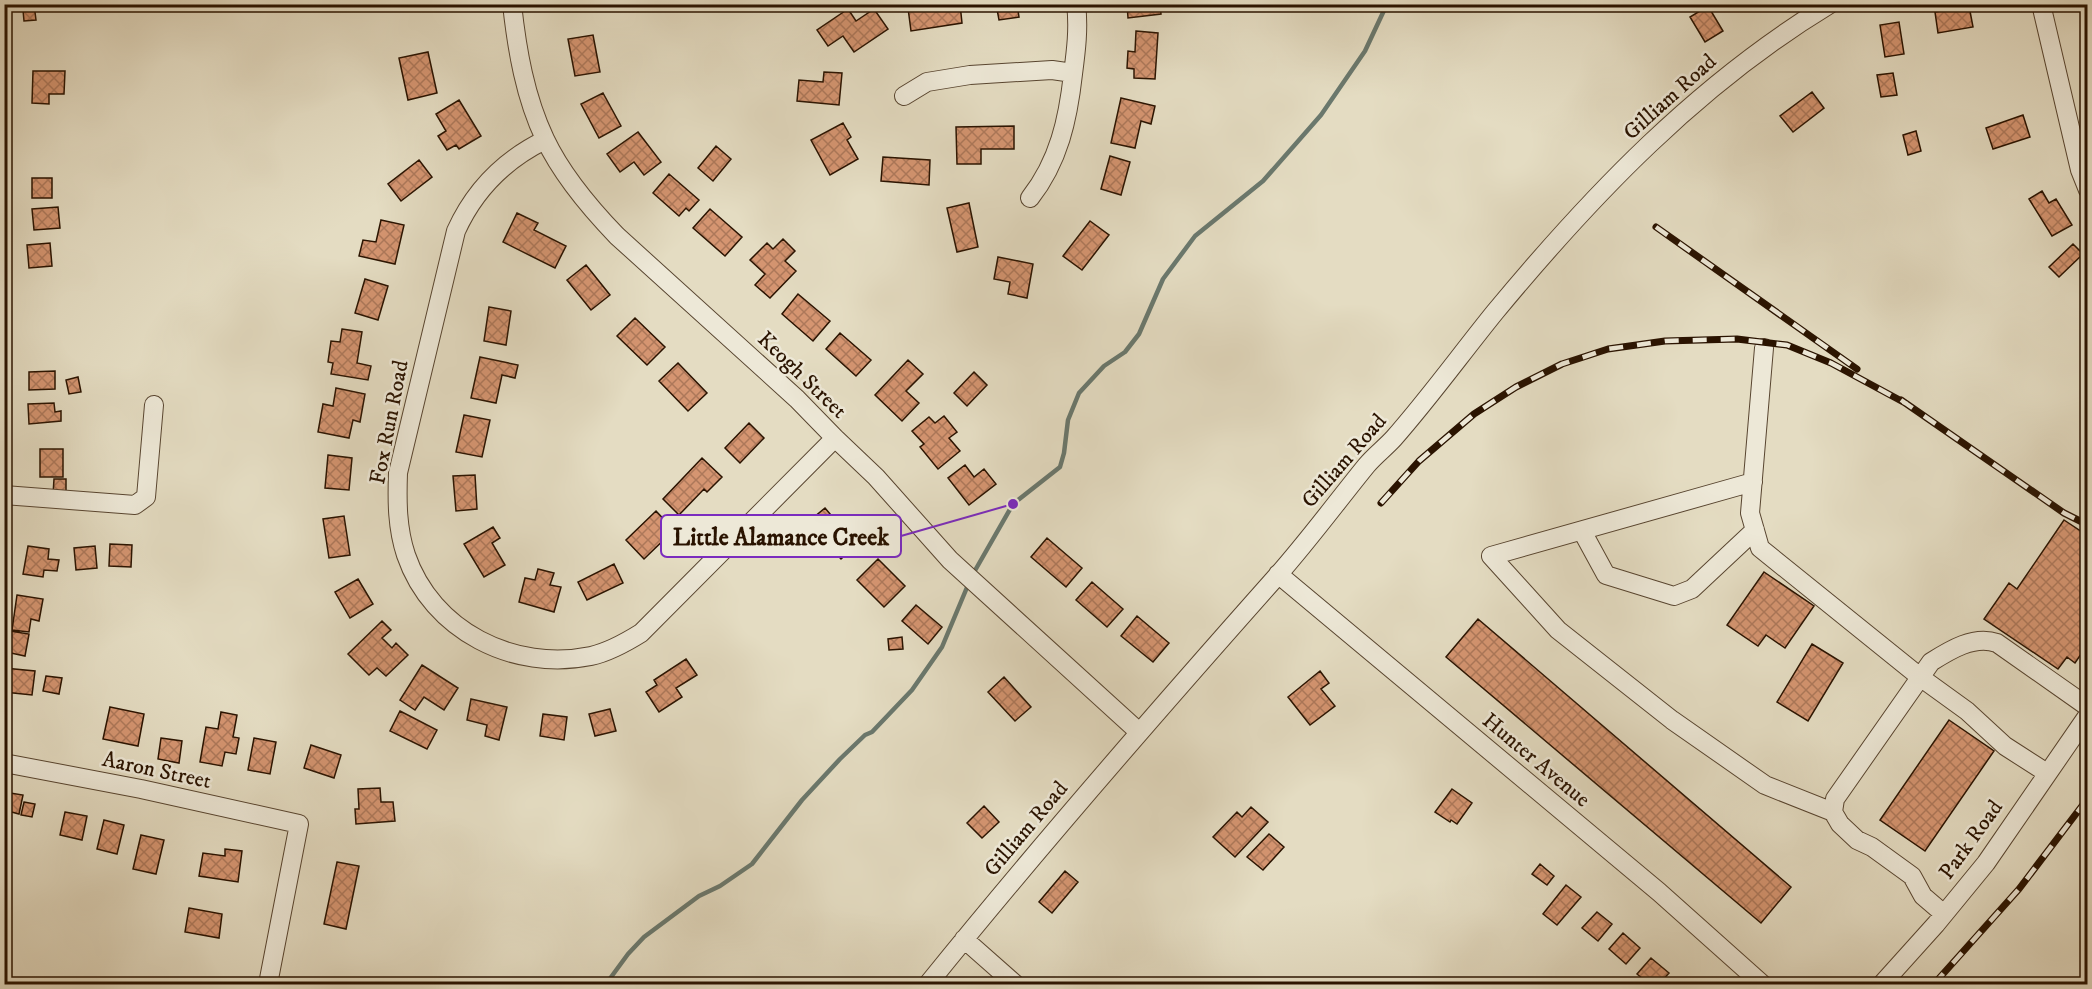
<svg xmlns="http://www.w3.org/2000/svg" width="2092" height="989" viewBox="0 0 2092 989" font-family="'IM FELL DW Pica',serif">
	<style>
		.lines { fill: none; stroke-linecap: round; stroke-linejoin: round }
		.stream { stroke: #6a786d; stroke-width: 4.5 }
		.building { fill: url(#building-cross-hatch); stroke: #2a1300; stroke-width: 1.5 }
		.minor-casing { stroke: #584530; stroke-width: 20 }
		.minor { stroke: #ede8d7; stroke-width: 18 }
		.rail-casing { stroke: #2a1300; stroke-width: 7 }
		.rail { stroke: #ede8d7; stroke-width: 4.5; stroke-dasharray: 14; stroke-linecap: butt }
		.labels { text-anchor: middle; stroke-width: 5; stroke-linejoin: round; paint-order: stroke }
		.street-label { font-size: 22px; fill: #2a1300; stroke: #ede8d7 }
		.leader { fill: none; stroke: #7b2cbf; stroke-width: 2 }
		.callout-dot { fill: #7b2cbf; stroke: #ede8d7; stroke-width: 2 }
		.callout { fill: #ede8d7; stroke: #7b2cbf; stroke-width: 2 }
		.callout-label { font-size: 24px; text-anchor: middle; font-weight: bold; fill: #2a1300 }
	</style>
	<defs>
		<pattern id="building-cross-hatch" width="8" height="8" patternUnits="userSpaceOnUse" patternTransform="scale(1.5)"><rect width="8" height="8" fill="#d59571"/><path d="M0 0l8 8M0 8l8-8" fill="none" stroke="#ad785a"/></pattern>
	</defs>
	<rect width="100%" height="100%" fill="#e4dcc2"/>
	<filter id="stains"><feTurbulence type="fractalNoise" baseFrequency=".00333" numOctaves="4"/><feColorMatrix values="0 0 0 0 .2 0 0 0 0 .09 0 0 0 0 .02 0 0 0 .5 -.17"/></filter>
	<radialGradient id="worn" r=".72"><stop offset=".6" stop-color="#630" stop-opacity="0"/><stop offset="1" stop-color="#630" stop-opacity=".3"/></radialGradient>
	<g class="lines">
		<path class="stream" d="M 439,7 L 440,4
			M 973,574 L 1013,504 L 1060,467 L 1064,453 L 1068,420 L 1079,393 L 1104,366 L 1125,352 L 1139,334 L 1163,279 L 1195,236 L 1263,181 L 1321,115 L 1365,51 L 1387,4
			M 606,984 L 628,954 L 644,937 L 699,896 L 720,886 L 752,864 L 802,800 L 840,759 L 865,735 L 872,732 L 912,690 L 942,647 L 968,585"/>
	</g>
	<path class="building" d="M 15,4 L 34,4 L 36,20 L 24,21 L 23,10 L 16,11 Z
		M 932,4 L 960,4 L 962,23 L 911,31 L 908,8 Z
		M 996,4 L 1017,4 L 1019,17 L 999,20 Z
		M 1127,4 L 1160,4 L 1161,14 L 1128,18 Z
		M 1161,4 L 1182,4 L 1182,9 L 1161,11 Z
		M 1708,6 L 1723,31 L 1705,42 L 1690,17 Z
		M 1969,6 L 1973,27 L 1938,33 L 1935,12 Z
		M 848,9 L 856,21 L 874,9 L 888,29 L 854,52 L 843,36 L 828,46 L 817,30 Z
		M 1899,22 L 1904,54 L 1885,57 L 1880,25 Z
		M 1136,31 L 1158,33 L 1155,79 L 1134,78 L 1134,69 L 1127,68 L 1128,51 L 1135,52 Z
		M 593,35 L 600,72 L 575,76 L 568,39 Z
		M 428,52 L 437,93 L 408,100 L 399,58 Z
		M 33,71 L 65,71 L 64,94 L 49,94 L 49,104 L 32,103 Z
		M 824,72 L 842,73 L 839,105 L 797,101 L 799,80 L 823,82 Z
		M 1893,73 L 1897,95 L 1881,97 L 1877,75 Z
		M 1812,92 L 1824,108 L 1793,132 L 1780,116 Z
		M 603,93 L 621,126 L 599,138 L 581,104 Z
		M 1121,98 L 1155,106 L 1151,124 L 1141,121 L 1135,148 L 1111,143 Z
		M 459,100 L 481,136 L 459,149 L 456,145 L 447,150 L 438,136 L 446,131 L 436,114 Z
		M 2023,115 L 2030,137 L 1993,149 L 1986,128 Z
		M 843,123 L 851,137 L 847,140 L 858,159 L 830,175 L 811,140 Z
		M 1014,126 L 1014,149 L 981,149 L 981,164 L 957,164 L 956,127 Z
		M 1916,131 L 1921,151 L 1908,155 L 1903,135 Z
		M 638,132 L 661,162 L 644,175 L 634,162 L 620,172 L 607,154 Z
		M 716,146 L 731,159 L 713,181 L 698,168 Z
		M 1110,156 L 1130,162 L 1121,195 L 1101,189 Z
		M 883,157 L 930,160 L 929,185 L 881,181 Z
		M 419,160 L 432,177 L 401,201 L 388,184 Z
		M 669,174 L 699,200 L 689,211 L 686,208 L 679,216 L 653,193 Z
		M 32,178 L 52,178 L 52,198 L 32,198 Z
		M 2042,191 L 2049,203 L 2056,199 L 2072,225 L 2052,236 L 2029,199 Z
		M 969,203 L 978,247 L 957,252 L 947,208 Z
		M 58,207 L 60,228 L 34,230 L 32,209 Z
		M 710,209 L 742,237 L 725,256 L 693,228 Z
		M 517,213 L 538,223 L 534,230 L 566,246 L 555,268 L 503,242 Z
		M 381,220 L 404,225 L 395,264 L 359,256 L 363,240 L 376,242 Z
		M 1090,221 L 1109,235 L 1082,270 L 1063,256 Z
		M 783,239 L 795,251 L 785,261 L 796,271 L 770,298 L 755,285 L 765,274 L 750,260 L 767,243 L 773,249 Z
		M 50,243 L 52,266 L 29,268 L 27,245 Z
		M 2073,244 L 2083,254 L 2059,277 L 2049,267 Z
		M 998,257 L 1033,264 L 1027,298 L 1008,294 L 1010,282 L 994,279 Z
		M 586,265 L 610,295 L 591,310 L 567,280 Z
		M 365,279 L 388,286 L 378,320 L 355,313 Z
		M 798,294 L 830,321 L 813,341 L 782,314 Z
		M 489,307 L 511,311 L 506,345 L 484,341 Z
		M 635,318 L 665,347 L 647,365 L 617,336 Z
		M 342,329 L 362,332 L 357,363 L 371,366 L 368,380 L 331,374 L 333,363 L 328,362 L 331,341 L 340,342 Z
		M 840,333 L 871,360 L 856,376 L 826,349 Z
		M 480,357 L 518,365 L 515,378 L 502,375 L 496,403 L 471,398 Z
		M 908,360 L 923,374 L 906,391 L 919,403 L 902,421 L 875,395 Z
		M 678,363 L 707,393 L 688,411 L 659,381 Z
		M 55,371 L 55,389 L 29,390 L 29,372 Z
		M 974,372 L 987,385 L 967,406 L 954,393 Z
		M 78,377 L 81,392 L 69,394 L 66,380 Z
		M 336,388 L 365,394 L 360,422 L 353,420 L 349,438 L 318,432 L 323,404 L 333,406 Z
		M 54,403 L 55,412 L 61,411 L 61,421 L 29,424 L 28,404 Z
		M 464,415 L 490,420 L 482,457 L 456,452 Z
		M 944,416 L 957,432 L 949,438 L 960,451 L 938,469 L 920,447 L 924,444 L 912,431 L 929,417 L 935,423 Z
		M 749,423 L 764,438 L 740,463 L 725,448 Z
		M 40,449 L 63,449 L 63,477 L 40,477 Z
		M 328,455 L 352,458 L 349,490 L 325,488 Z
		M 702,458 L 722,477 L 707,492 L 704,489 L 679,515 L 663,499 Z
		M 965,465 L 974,477 L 984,469 L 996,484 L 969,505 L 948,478 Z
		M 475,475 L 477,509 L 456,511 L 453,476 Z
		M 54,479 L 66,479 L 66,495 L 53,495 Z
		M 825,508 L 841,527 L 847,522 L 863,539 L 841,559 L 808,522 Z
		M 656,511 L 674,530 L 644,559 L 626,540 Z
		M 344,516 L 350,555 L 329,558 L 323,519 Z
		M 2064,520 L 2088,536 L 2088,644 L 2075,663 L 2067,657 L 2058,669 L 1984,619 L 2009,583 L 2017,589 Z
		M 493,527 L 500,538 L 492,543 L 505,565 L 484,577 L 464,544 Z
		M 1047,538 L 1082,568 L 1066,587 L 1031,557 Z
		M 110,544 L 132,545 L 131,567 L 109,566 Z
		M 28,546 L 49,549 L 48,559 L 59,560 L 57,571 L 44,570 L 43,577 L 23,574 Z
		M 95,546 L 97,568 L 76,570 L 74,548 Z
		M 878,559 L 905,586 L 884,607 L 857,580 Z
		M 614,564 L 623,583 L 587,600 L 578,582 Z
		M 538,569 L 554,573 L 550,585 L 561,587 L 554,612 L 519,602 L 525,578 L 535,580 Z
		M 1764,572 L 1814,606 L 1785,648 L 1766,635 L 1758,646 L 1727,625 Z
		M 358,579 L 373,604 L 350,618 L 335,592 Z
		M 1092,582 L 1123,609 L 1107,627 L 1076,600 Z
		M 17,595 L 43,599 L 39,621 L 31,619 L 29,632 L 12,630 Z
		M 916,605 L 942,627 L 928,644 L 902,621 Z
		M 1137,616 L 1169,643 L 1153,662 L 1121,636 Z
		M 1478,619 L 1791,887 L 1761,923 L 1446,657 Z
		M 382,621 L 391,630 L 382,638 L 392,648 L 396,643 L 408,655 L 386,676 L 377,668 L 369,675 L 348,654 Z
		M 10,631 L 29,634 L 25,656 L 6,652 Z
		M 902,637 L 903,649 L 889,650 L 888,639 Z
		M 1812,644 L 1843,663 L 1808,721 L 1777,702 Z
		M 686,659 L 697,675 L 676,688 L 682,697 L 659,712 L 646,692 L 657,685 L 654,680 Z
		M 422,665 L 458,688 L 444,710 L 424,697 L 415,710 L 400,700 Z
		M 4,668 L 35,671 L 32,695 L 4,692 Z
		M 1320,671 L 1329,683 L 1321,689 L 1335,706 L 1310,725 L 1288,697 Z
		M 46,676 L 62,678 L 59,694 L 43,691 Z
		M 1004,677 L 1031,707 L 1015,721 L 988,692 Z
		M 471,699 L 507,707 L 499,740 L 485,736 L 487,725 L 467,720 Z
		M 110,707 L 144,714 L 138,746 L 103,739 Z
		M 610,709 L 616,731 L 595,736 L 589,714 Z
		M 400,711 L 437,730 L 427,749 L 390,731 Z
		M 221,712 L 237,715 L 233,737 L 239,738 L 236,754 L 225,752 L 222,766 L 200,762 L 206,727 L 218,729 Z
		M 543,714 L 567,717 L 564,740 L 540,736 Z
		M 1949,720 L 1994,751 L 1925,851 L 1880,820 Z
		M 161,738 L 182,741 L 179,763 L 158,759 Z
		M 254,738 L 276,742 L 270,774 L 248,770 Z
		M 311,745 L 341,755 L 334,778 L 304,768 Z
		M 380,788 L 381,802 L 393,802 L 395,821 L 356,824 L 355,809 L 359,809 L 358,789 Z
		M 1452,789 L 1472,803 L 1457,824 L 1451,820 L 1450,822 L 1435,812 Z
		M 4,792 L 23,795 L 19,814 L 4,810 Z
		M 24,802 L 35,804 L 32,817 L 21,815 Z
		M 984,806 L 999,822 L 982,838 L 967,823 Z
		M 1251,807 L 1268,822 L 1235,857 L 1213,837 L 1237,812 L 1242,817 Z
		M 65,812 L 87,816 L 82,840 L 60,835 Z
		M 104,820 L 124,825 L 117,854 L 97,849 Z
		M 1269,834 L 1284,847 L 1263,870 L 1247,857 Z
		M 141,835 L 164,840 L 156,874 L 133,869 Z
		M 225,849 L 242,851 L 238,882 L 199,876 L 203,853 L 225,856 Z
		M 337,862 L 359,866 L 346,929 L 324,924 Z
		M 1540,864 L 1554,876 L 1547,885 L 1532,874 Z
		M 1065,871 L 1078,882 L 1052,913 L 1039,902 Z
		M 1566,885 L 1581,897 L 1557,925 L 1543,914 Z
		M 189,908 L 222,914 L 219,938 L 185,932 Z
		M 1597,912 L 1612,924 L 1598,941 L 1582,928 Z
		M 1623,933 L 1640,948 L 1626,964 L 1609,949 Z
		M 1651,958 L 1669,973 L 1659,984 L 1649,984 L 1637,974 Z"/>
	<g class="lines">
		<defs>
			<path id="minor" d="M 512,4 C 517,50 525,97 545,139 C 562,175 590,208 617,236 L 797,399 L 835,438 L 876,477 L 950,560 L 1139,732
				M 2041,4 L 2080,170 L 2088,190
				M 904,96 L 927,82 L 970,75 L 1052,70 L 1073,73
				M 545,140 C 504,160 475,189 456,231 L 398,473 C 397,501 397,528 406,555 C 432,631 514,672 591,656 C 609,652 625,643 641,633 L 835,438
				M 1030,198 C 1059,161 1068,119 1073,74 C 1076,51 1079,28 1076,4
				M 1764,348 L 1750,513 L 1760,548 L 1920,677 L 1967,711 L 2005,746 L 2047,773
				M 1753,482 L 1491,556 L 1558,630 L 1672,720 L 1765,785 L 1833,812
				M 4,495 L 135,505 L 146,497 L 154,405
				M 1582,531 L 1606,575 L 1674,596 L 1692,589 L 1755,530
				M 1278,574 L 1659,892 L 1762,984
				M 4,763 L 141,789 L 299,824 L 268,984
				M 1944,914 L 1923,896 L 1912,876 L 1872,847 L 1857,840 L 1840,824 L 1833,812 L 1835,799 L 1931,662 C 1950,650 1974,635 1997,643 L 2088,707
				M 964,939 L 1015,984
				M 928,984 C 1040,845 1158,710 1277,576 C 1308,541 1336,503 1366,466 C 1374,456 1385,448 1394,438 C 1430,397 1461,354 1495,312 C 1592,195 1698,84 1830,4
				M 1882,984 L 1936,924 L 1986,863 L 2088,715"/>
		</defs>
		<use href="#minor" class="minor-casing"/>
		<use href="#minor" class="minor"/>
		<defs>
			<path id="rail" d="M 1656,227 L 1857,369
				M 1901,400 L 2064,513 L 2088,525
				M 1381,503 L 1419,461 L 1474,414 L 1516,387 L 1562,364 L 1608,349 L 1665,341 L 1737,339 L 1787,345 L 1831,363 L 1907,404
				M 1934,984 L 2019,889 L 2088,798"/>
		</defs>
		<use href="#rail" class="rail-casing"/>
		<use href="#rail" class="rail"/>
	</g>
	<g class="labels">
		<g class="street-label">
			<text transform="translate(1669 96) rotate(-42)" y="8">Gilliam Road</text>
			<text transform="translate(803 374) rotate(44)" y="8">Keogh Street</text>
			<text transform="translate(388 422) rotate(-79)" y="8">Fox Run Road</text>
			<text transform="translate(1343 460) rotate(-49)" y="8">Gilliam Road</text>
			<text transform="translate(1537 759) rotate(40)" y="8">Hunter Avenue</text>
			<text transform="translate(157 769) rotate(12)" y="8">Aaron Street</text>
			<text transform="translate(1025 828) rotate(-50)" y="8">Gilliam Road</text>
			<text transform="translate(1970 839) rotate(-54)" y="8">Park Road</text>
		</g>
	</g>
	<path class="leader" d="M1013 504L901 536"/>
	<circle class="callout-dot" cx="1013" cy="504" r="6"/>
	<rect class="callout" x="661" y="515" width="240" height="42" rx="6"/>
	<g class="callout-label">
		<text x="781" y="545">Little Alamance Creek</text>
	</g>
	<rect width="2092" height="989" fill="none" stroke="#e4dcc2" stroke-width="24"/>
	<rect x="6" y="6" width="2080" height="977" fill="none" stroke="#2a1300" stroke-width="3"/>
	<rect x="12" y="12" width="2068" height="965" fill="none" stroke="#2a1300" stroke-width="1.5"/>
	<rect width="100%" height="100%" filter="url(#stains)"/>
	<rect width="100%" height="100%" fill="url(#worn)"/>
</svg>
